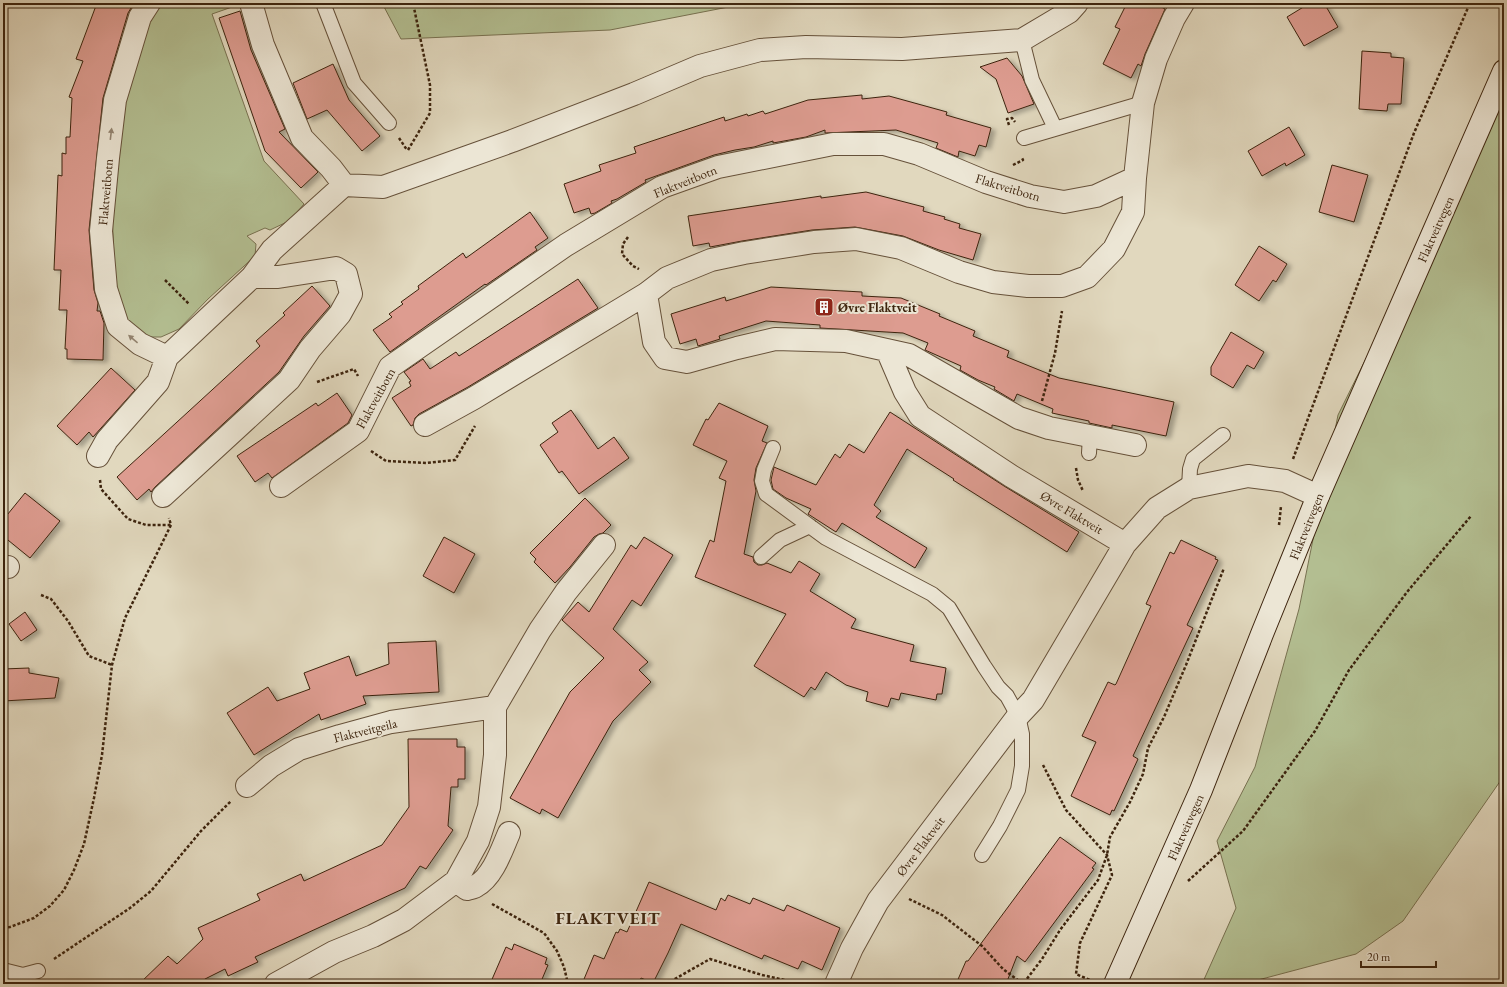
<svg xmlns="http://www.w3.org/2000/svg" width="1507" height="987" viewBox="0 0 1507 987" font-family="'EB Garamond',serif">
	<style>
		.green { fill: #b3be91; stroke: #787150 }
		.building { fill: #dd9c90; stroke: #3d240e; filter: url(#shadow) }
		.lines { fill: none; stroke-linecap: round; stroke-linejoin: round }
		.service-casing { stroke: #66513a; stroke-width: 16 }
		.minor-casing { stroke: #66513a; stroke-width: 24 }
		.secondary-casing { stroke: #3d240e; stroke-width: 24 }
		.path { stroke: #3d240e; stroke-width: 2.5; stroke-dasharray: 3 2; stroke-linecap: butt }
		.service { stroke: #ece6d5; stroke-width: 14 }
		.minor { stroke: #ece6d5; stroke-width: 22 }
		.secondary { stroke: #ece6d5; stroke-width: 22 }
		.oneway { fill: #948572 }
		.labels { text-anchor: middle; stroke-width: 4; stroke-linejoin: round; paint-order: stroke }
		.street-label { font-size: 13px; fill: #3d240e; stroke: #ece6d5 }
		.poi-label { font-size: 13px; font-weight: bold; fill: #3d240e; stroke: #ece6d5; text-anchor: start }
		.district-label { font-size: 17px; font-weight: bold; letter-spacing: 1px; fill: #3d240e; stroke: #ece6d5 }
	</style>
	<defs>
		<filter id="shadow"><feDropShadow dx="4.5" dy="2.5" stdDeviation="2" flood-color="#0004"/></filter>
	</defs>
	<rect width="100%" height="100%" fill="#e1d8be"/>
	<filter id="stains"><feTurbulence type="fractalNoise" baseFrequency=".005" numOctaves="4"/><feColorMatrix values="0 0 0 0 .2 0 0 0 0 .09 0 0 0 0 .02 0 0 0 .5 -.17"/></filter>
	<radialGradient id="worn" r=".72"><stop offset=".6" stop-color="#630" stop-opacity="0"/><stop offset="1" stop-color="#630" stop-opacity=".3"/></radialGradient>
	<path class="green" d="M 159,3 L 231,3 L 232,7 L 212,14 L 264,161 L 304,204 L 289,221 L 270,230 L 265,228 L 247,236 L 256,244 L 255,256 L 208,299 L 179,329 L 161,337 L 141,337 L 125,319 L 115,279 L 112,214 L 123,105 L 146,28 Z
		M 382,3 L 749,3 L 610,30 L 401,39 Z
		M 1504,80 L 1504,780 L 1501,780 L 1403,921 L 1356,954 L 1243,984 L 1202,984 L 1236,908 L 1217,841 L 1255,767 L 1299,609 L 1338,415 Z"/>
	<path class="building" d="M 97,3 L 134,3 L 128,13 L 103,98 L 89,230 L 94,290 L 98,303 L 97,311 L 100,311 L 104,323 L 103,360 L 67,359 L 67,349 L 65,349 L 67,310 L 59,310 L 61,270 L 54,270 L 58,175 L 62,176 L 62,153 L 66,154 L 66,137 L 70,137 L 72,98 L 69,97 L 83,61 L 76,59 Z
		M 1127,3 L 1154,3 L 1165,9 L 1145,54 L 1141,66 L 1138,64 L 1131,78 L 1103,64 L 1120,29 L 1115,27 Z
		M 1310,3 L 1324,3 L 1338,27 L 1304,46 L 1287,17 Z
		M 240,11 L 251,50 L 285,129 L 279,132 L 318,172 L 301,188 L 265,151 L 219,18 Z
		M 1362,51 L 1391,53 L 1391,57 L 1404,58 L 1401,104 L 1388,104 L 1387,111 L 1359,109 Z
		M 1007,58 L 1022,76 L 1034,104 L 1008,113 L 996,79 L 980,67 Z
		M 333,64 L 349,100 L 380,136 L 362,151 L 327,110 L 307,119 L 293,83 Z
		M 862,95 L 862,99 L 889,96 L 947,112 L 946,115 L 991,128 L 986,147 L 979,145 L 975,156 L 959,151 L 958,157 L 936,148 L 938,143 L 896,130 L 825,133 L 825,130 L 806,137 L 773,143 L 773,141 L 754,147 L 735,150 L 714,155 L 645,180 L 646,182 L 617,199 L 611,201 L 612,203 L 595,213 L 591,214 L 589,208 L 574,213 L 564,184 L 601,171 L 599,165 L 636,153 L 634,147 L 724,117 L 725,121 L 747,114 L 748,116 L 763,111 L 765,114 L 808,100 Z
		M 1289,127 L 1305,155 L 1286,166 L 1285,163 L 1262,176 L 1248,151 Z
		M 1332,165 L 1368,175 L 1354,222 L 1319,212 Z
		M 866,192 L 924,207 L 923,211 L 945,217 L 944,219 L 960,224 L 959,228 L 981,234 L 973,260 L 939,250 L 903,236 L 855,227 L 812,230 L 742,241 L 710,247 L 709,243 L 693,246 L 688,216 L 821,196 L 821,198 Z
		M 530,212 L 548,238 L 535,247 L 537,250 L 486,285 L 485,284 L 390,352 L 373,330 L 392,317 L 389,314 L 403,304 L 401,302 L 419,289 L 418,286 L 463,253 L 466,258 Z
		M 1259,246 L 1287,264 L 1276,282 L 1273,280 L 1259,301 L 1235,285 Z
		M 578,279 L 598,308 L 468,387 L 419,414 L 415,418 L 413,425 L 411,426 L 392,398 L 411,386 L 409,382 L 411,381 L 404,372 L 423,359 L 430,369 L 456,352 L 459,356 Z
		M 312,286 L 330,306 L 304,336 L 279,372 L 155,487 L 151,492 L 149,489 L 137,500 L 117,477 L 260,346 L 256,341 L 285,315 L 283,313 Z
		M 771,287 L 862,292 L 862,296 L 901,298 L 940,314 L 939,316 L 975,331 L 973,336 L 1009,351 L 1007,357 L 1059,378 L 1174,402 L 1166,436 L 1112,425 L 1112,428 L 1089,423 L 1089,421 L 1052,413 L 1053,409 L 1017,394 L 1014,401 L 994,389 L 995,387 L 978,380 L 960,370 L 961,366 L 925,350 L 928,343 L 903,333 L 820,328 L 820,325 L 766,321 L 719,336 L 720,339 L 698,346 L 696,339 L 680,344 L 671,314 L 725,297 L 726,301 Z
		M 1231,332 L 1264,352 L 1254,369 L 1247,365 L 1233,388 L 1211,375 L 1211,367 Z
		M 111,368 L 135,390 L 93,437 L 89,432 L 77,445 L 57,426 Z
		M 337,393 L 352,415 L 348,423 L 272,478 L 268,473 L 255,482 L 237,456 L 316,403 L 318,406 Z
		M 719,403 L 768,426 L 762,441 L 767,443 L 756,468 L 754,480 L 756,491 L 744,554 L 753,557 L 754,562 L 758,565 L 762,565 L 767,563 L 791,573 L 799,561 L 820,574 L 810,591 L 856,619 L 851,628 L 914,645 L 910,661 L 946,668 L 942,694 L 937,694 L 936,700 L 901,693 L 899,700 L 891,698 L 888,707 L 866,701 L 868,692 L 846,685 L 826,672 L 815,690 L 811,687 L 804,697 L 754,666 L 786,614 L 695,577 L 710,540 L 714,542 L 726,481 L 719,478 L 727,461 L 693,445 L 706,419 L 708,420 Z
		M 571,410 L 598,449 L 614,437 L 629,458 L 579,494 L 562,471 L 559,473 L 540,445 L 558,432 L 552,423 Z
		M 890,412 L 1004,486 L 1079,532 L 1067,552 L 953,480 L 954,479 L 907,449 L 874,505 L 881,511 L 876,517 L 927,548 L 915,568 L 842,523 L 836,532 L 808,514 L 811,509 L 786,498 L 773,489 L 771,480 L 774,467 L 816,485 L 835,454 L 840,458 L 849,444 L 864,453 Z
		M 25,493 L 60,521 L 30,558 L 3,536 L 3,520 Z
		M 585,498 L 611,525 L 603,533 L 599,534 L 594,537 L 570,567 L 555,583 L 534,562 L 536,559 L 530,553 Z
		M 444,537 L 475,554 L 454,593 L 423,576 Z
		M 644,537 L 673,555 L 641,606 L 632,600 L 613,629 L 648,662 L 639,670 L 651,682 L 613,721 L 558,818 L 542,809 L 540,814 L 510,798 L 570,692 L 604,658 L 562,620 L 578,602 L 589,612 L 631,545 L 636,549 Z
		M 1181,540 L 1216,557 L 1215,559 L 1218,560 L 1187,625 L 1193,628 L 1133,756 L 1138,759 L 1114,811 L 1112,810 L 1110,815 L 1071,796 L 1096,742 L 1082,736 L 1108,682 L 1115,685 L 1116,684 L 1151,606 L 1146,604 L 1170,552 L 1174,554 Z
		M 25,612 L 37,630 L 21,641 L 9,624 Z
		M 436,641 L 439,692 L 363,696 L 366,704 L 321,720 L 319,714 L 254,755 L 227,713 L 268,687 L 277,701 L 310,689 L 304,673 L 349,656 L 356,676 L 389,664 L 388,643 Z
		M 29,668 L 29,673 L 59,678 L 55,698 L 3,701 L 3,669 Z
		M 408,739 L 457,739 L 457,747 L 465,747 L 465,779 L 458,779 L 458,787 L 451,787 L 448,826 L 453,830 L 426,869 L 420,866 L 405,888 L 255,957 L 258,962 L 228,976 L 225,969 L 205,979 L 199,984 L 139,984 L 168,956 L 177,964 L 203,939 L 198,928 L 260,900 L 257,894 L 301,874 L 304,881 L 382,845 L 409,807 Z
		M 1060,837 L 1096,863 L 1092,868 L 1094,869 L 1025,962 L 1017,956 L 1006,984 L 956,984 L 966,961 L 968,961 Z
		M 649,882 L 716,910 L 721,898 L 725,901 L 728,895 L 750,904 L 753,898 L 784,911 L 787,905 L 840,928 L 822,970 L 802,961 L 798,969 L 764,955 L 762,959 L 681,924 L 668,953 L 653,983 L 641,978 L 638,984 L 582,984 L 594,955 L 604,959 L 616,932 L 618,933 L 620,929 L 627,932 Z
		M 514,944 L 547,958 L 545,964 L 548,965 L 540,984 L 490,984 L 506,947 L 512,950 Z"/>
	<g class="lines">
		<defs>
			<path id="service" d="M 323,3 L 354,83 L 389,123
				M 1022,40 L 1032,80 L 1055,128
				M 1024,138 L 1143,103
				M 773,448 L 764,470 L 762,481 L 766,494 L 826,538 L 932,594 L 949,608 L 984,666 L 998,687 L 1007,696 L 1018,716 L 1022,734 L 1022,766 L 1018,790 L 1000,826 L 982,855
				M 1089,453 L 1090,436
				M 1189,488 L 1190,469 L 1193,459 L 1223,435
				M 761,557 L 780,540 L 810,526
				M 3,970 L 23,975 L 38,971"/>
			<path id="minor" d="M 149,3 L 140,17 L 115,100 L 108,158 L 101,231 L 106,289 L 118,326 L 140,344 L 167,357
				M 251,3 L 263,45 L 302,138 L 331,168 L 344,185
				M 646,294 L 654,342 L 665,358 L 687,362 L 737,348 L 775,339 L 846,341 L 909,355 L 1019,418 L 1049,428 L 1135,445
				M 887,350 L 905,392 L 920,416 L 1011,476 L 1125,544
				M 425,425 L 474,398 L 646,294 L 667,278 L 711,260 L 744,253 L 814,242 L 856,239 L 901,248 L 959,272 L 993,282 L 1028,286 L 1062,286 L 1087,277 L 1114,249 L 1133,212 L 1135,178 L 1143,103 L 1156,59 L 1174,18 L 1183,3
				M 98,456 L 107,440 L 158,382 L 167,357 L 252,277 L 272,250 L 344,185 L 383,187 L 512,141 L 634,94 L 700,66 L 760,50 L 806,47 L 902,49 L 1022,40 L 1069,12 L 1077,3
				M 281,486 L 358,431 L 390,367 L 566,245 L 662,187 L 718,167 L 833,144 L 884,144 L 919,154 L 986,182 L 1030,196 L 1064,202 L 1096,196 L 1135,178
				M 163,496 L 289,380 L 310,349 L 340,314 L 351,294 L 346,274 L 336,268 L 278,277 L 252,277
				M 3,567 L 8,567
				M 247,786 L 271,766 L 299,749 L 340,736 L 391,722 L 495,707
				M 456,881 L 467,889 C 470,888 474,888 476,886 C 493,877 502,849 509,833
				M 276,984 L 334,952 L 373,936 L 404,920 L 456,881 L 478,841 L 489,807 L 495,755 L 495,707 L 540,630 L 566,592 L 604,545
				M 836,984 L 852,948 L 878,901 L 1018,716 L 1033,700 L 1125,544 L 1157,508 L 1189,488 L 1248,476 L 1285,481 L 1318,496"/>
			<path id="secondary" d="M 1115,984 L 1201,790 L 1262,634 L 1318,496 L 1504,71"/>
		</defs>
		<use href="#service" class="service-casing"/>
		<use href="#minor" class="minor-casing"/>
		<use href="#secondary" class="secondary-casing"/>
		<path class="path" d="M 1009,125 L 1007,119 L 1012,118 L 1015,122
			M 399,138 L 407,150
			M 408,150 L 430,113 L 430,85 L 413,3
			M 1013,165 L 1023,160 L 1022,158
			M 628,237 L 623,244 L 622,254 L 633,266 L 639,269
			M 165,280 L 189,304
			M 317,382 L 354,369 L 358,376
			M 1042,401 L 1055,353 L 1062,311
			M 371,451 L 386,461 L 426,463 L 455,460 L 475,426
			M 1293,459 L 1414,133 L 1470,3
			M 1076,468 L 1078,480 L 1083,491
			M 100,480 L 101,489 L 128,519 L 146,525 L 171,525
			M 1279,525 L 1281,506
			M 41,595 L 51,599 L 68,621 L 89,656 L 112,665
			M 1043,765 L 1066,810 L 1107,855 L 1112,875 L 1080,943 L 1076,974 L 1090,980
			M 1188,881 L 1243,831 L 1315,731 L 1349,670 L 1407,592 L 1471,516
			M 909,899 L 942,915 L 982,946 L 1003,969 L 1023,984 L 1042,959 L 1060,930 L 1098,880 L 1107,855 L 1110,837 L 1130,802 L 1143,774 L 1148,748 L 1164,717 L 1186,665 L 1224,568
			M 492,904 L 544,933 L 557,951 L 564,967 L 568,984
			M 3,928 L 10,927 L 34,918 L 50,906 L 64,890 L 74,870 L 84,844 L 94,798 L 102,755 L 112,665 L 125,618 L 171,525 L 169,518
			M 54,959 L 130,908 L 151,891 L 201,831 L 231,801
			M 666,984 L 710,959 L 762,975 L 803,984"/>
		<use href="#service" class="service"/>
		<use href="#minor" class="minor"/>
		<use href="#secondary" class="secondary"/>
	</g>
	<defs><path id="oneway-solid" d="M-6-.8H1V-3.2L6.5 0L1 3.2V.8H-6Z"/></defs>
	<g class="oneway">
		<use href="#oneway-solid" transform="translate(111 134) rotate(-83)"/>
		<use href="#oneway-solid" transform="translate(133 339) rotate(-140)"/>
	</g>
	<defs>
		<symbol id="building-square" viewBox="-11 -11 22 22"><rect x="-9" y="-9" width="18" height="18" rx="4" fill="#8f2418" stroke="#ece6d5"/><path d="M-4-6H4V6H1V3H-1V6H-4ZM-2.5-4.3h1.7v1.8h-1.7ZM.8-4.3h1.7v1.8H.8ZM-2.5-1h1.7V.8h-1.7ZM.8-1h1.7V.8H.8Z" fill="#fff"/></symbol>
	</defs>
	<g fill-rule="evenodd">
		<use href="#building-square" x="813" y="296" width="22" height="22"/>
	</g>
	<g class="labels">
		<g class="street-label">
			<text transform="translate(685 181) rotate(-22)" y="5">Flaktveitbotn</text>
			<text transform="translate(1008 187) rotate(17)" y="5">Flaktveitbotn</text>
			<text transform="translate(105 192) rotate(-85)" y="5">Flaktveitbotn</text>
			<text transform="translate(1435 229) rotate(-66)" y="5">Flaktveitvegen</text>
			<text transform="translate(375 398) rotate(-61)" y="5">Flaktveitbotn</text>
			<text transform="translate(1072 512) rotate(31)" y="5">Øvre Flaktveit</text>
			<text transform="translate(1306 526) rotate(-68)" y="5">Flaktveitvegen</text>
			<text transform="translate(365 730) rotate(-14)" y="5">Flaktveitgeila</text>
			<text transform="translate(1185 827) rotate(-66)" y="5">Flaktveitvegen</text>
			<text transform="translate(920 846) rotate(-53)" y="5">Øvre Flaktveit</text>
		</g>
		<g class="poi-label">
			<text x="838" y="312">Øvre Flaktveit</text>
		</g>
		<g class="district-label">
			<text x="608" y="924">FLAKTVEIT</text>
		</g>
	</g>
	<rect width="1507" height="987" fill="none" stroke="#e1d8be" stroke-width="16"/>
	<rect x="4" y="4" width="1499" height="979" fill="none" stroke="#3d240e" stroke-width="2"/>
	<rect x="8" y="8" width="1491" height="971" fill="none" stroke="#3d240e"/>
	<path d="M1361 961v6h75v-6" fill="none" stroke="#3d240e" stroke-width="2"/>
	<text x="1367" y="961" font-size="12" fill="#3d240e" stroke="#ece6d5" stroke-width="3" paint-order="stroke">20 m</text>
	<rect width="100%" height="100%" filter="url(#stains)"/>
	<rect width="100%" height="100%" fill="url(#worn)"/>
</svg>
